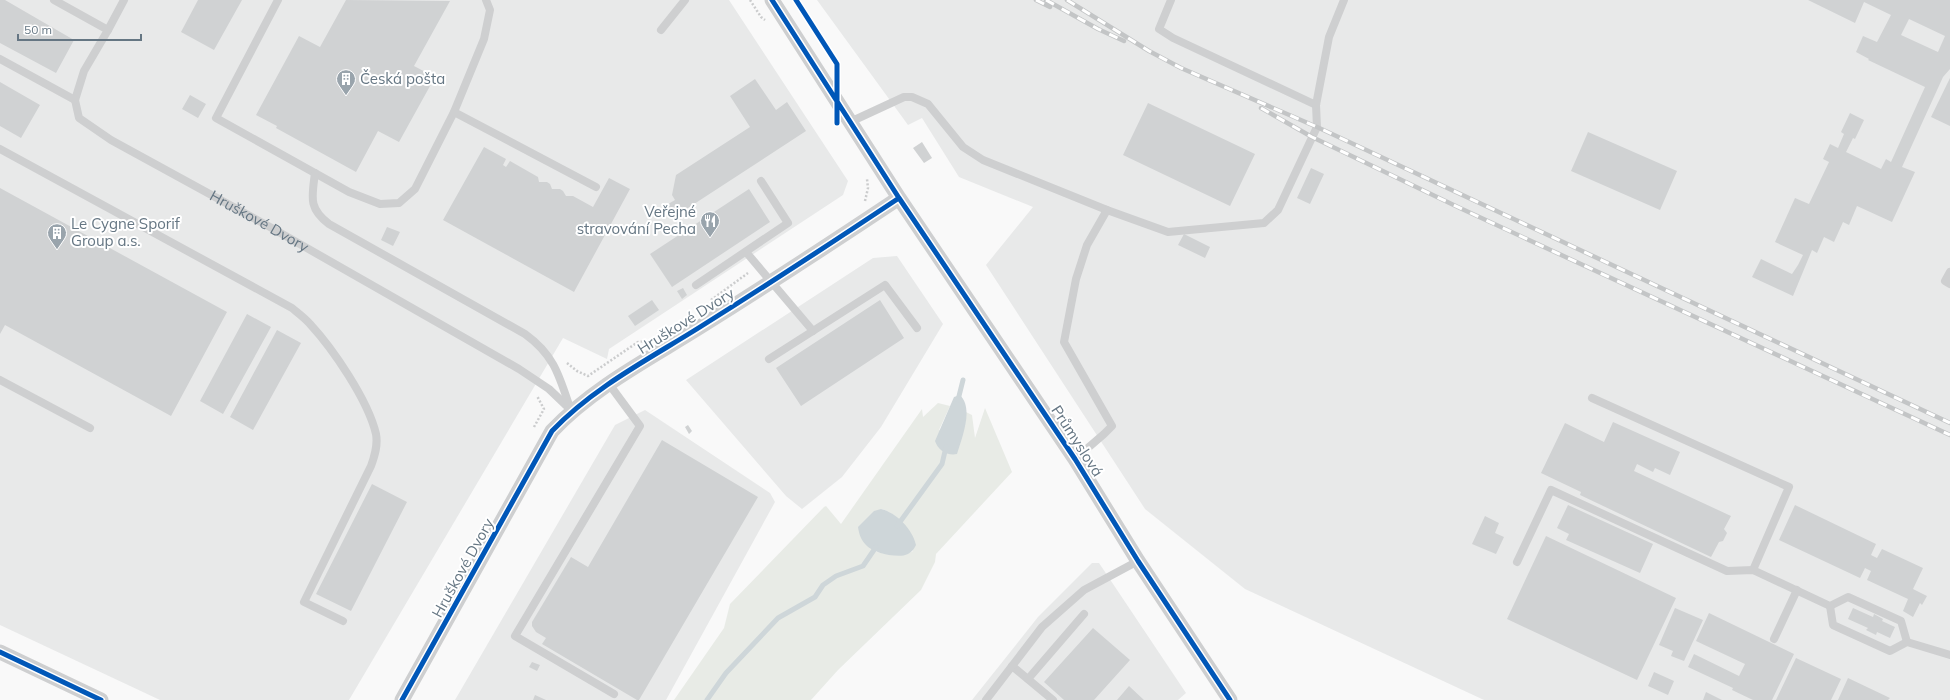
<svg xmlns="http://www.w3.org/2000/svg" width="1950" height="700" viewBox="0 0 1950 700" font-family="Mulish,sans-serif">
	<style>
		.built { fill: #e8e9e9 }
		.green { fill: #e8ebe6; fill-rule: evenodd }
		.water { fill: #ced6d9 }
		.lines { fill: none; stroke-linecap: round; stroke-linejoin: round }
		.stream { stroke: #ced6d9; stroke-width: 5 }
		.building { fill: #d0d2d3; fill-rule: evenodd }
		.path { stroke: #cbcccd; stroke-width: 2.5; stroke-dasharray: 2 2; stroke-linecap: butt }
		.service { stroke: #cecfd0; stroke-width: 8 }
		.minor { stroke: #cecfd0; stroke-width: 15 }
		.rail-casing { stroke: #c3c5c6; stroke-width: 4.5 }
		.rail { stroke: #fff; stroke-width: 3; stroke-dasharray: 9; stroke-linecap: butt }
		.cycleway-casing { stroke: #fff; stroke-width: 8 }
		.cycleway { stroke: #0057b8; stroke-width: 5 }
		.labels { text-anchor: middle; stroke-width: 4; stroke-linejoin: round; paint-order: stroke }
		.poi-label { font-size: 15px; fill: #657683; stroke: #fff; text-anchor: start }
		.street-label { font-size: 15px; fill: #657683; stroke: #fff }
	</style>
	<rect width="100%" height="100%" fill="#f9f9f9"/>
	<path class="built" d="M 0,0 L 729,0 L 848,181 L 843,195 L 609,349 L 607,359 L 563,338 L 349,700 L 160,700 L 0,625 Z
		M 817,0 L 1950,0 L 1950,700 L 1484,700 L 1245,589 L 1145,509 L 986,265 L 1033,207 L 959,177 L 922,118 L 908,125 Z
		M 897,256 L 943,324 L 881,427 L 842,477 L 802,509 L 786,496 L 686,380 L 873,258 Z
		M 645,410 L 770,493 L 775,502 L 666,700 L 455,700 L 615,425 Z
		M 1092,563 L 1099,563 L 1186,693 L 1178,700 L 972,700 L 1038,617 Z"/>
	<path class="green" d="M 938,403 L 950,406 L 939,430 L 965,427 L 966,412 L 972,415 L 975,438 L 985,408 L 1012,472 L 936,554 L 935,562 L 921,590 L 838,670 L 811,700 L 674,700 L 724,628 L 730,604 L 824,507 L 826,506 L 841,524 L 922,409 L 923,417 ZM 881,509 C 902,514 906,533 913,551 C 900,559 887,554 873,551 Z"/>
	<path class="water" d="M 960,395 C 974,409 962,437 957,454 C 947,456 938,450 935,441 L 954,397 Z
		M 881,509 C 896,512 913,530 916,545 C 914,549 912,552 908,554 C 898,559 873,553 866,545 C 861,540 859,534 858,527 L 874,511 Z"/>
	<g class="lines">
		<path class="stream" d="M 958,400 L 963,380
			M 897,526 L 942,464 L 946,447
			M 707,700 L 726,673 L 778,618 L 815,597 L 823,585 L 836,576 L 863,566 L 876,547"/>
	</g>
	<path class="building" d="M 0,0 L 5,0 L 74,40 L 56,73 L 0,43 Z
		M 198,0 L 242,0 L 214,50 L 181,32 Z
		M 346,0 L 450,1 L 414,66 L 435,77 L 399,142 L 378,131 L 356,172 L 276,128 L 277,126 L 256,115 L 299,36 L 320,47 Z
		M 1808,0 L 1950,0 L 1950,69 L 1943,77 L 1902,167 L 1915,172 L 1892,222 L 1857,206 L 1849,225 L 1843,222 L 1834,242 L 1824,237 L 1817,253 L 1812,250 L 1793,296 L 1752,277 L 1761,259 L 1792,274 L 1798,265 L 1803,255 L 1775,242 L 1795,198 L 1809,204 L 1829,162 L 1823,159 L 1830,144 L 1838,148 L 1844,134 L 1841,132 L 1850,113 L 1864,120 L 1855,139 L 1853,138 L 1846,152 L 1881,169 L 1886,159 L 1891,162 L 1925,87 L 1868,60 L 1869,59 L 1856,52 L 1863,36 L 1877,42 L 1891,15 L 1864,2 L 1855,23 ZM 1909,19 L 1945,36 L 1938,52 L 1901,35 Z
		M 1950,78 L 1950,126 L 1931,117 Z
		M 755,79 L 776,110 L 787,102 L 806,131 L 671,219 L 663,207 L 675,200 L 672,195 L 676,175 L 750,127 L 730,96 Z
		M 0,82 L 40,105 L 21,138 L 0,126 Z
		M 190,95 L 206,104 L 198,118 L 182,109 Z
		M 1148,103 L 1255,154 L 1230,206 L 1123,155 Z
		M 1588,132 L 1677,171 L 1660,210 L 1571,171 Z
		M 922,142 L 932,158 L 924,163 L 913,148 Z
		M 484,147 L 506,159 L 503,165 L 506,167 L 510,161 L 538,177 L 539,182 L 547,182 L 550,184 L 552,189 L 560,189 L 563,191 L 566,196 L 573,196 L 593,207 L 609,178 L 630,189 L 574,292 L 443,220 Z
		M 1311,168 L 1324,174 L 1310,204 L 1297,198 Z
		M 0,188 L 227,312 L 171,416 L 5,325 L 0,334 Z
		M 749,189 L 770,222 L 672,287 L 650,254 Z
		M 387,227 L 400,232 L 393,246 L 381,240 Z
		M 1184,234 L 1210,247 L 1205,258 L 1178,245 Z
		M 683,288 L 687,295 L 682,299 L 677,291 Z
		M 652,300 L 659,310 L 635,326 L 628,316 Z
		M 880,300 L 904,338 L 801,406 L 776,368 Z
		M 247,314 L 271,327 L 223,414 L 200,401 Z
		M 277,330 L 301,343 L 253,430 L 230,417 Z
		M 1613,422 L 1680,452 L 1670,475 L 1655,468 L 1653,472 L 1637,464 L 1634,471 L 1731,516 L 1724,529 L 1727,533 L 1723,541 L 1719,542 L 1711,557 L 1580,495 L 1581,492 L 1541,473 L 1565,423 L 1604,442 Z
		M 688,425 L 692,431 L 689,434 L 685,427 Z
		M 662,440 L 758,497 L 639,700 L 637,700 L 542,644 L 546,638 L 536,632 L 532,626 L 532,622 L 571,557 L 588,567 Z
		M 372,484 L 407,502 L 351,611 L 316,594 Z
		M 1568,505 L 1653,544 L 1640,573 L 1566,540 L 1569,534 L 1557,528 Z
		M 1795,505 L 1876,544 L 1871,555 L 1877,558 L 1882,549 L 1923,568 L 1913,589 L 1927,596 L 1922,605 L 1920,603 L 1913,617 L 1903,611 L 1908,599 L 1867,580 L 1871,571 L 1865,568 L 1860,578 L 1779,540 Z
		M 1485,516 L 1499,523 L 1495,533 L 1504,537 L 1496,554 L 1472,544 Z
		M 1546,536 L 1676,598 L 1637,680 L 1507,619 Z
		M 1675,608 L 1703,620 L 1684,661 L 1671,656 L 1673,651 L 1659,645 Z
		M 1853,608 L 1873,617 L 1874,614 L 1883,619 L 1882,621 L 1895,627 L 1890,638 L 1877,632 L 1876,635 L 1866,630 L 1868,628 L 1848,619 Z
		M 1709,613 L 1794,654 L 1772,700 L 1753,700 L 1732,690 L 1733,688 L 1688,667 L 1694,654 L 1739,676 L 1745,664 L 1696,641 Z
		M 1093,628 L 1130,660 L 1094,700 L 1064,700 L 1044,682 Z
		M 1796,658 L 1841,679 L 1831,700 L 1776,700 Z
		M 532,662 L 540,665 L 537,671 L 529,667 Z
		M 1654,672 L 1674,681 L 1668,695 L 1648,686 Z
		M 1848,678 L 1890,698 L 1888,700 L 1838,700 Z
		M 1129,686 L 1144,700 L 1117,700 Z
		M 1706,692 L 1722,700 L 1703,700 Z
		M 535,695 L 546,700 L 533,700 Z"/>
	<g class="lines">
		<path class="path" d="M 750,0 L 761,17 L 765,20
			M 865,201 L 868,188 L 867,179
			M 711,300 L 748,273
			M 567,363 L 577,371 L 588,376 L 638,342 L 645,341
			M 534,427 L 544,409 L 537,396"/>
		<g class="service">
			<path id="s1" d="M 54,0 L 108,30 L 84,71 L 75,100 L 79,118 L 111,140 L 270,227 L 519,369 L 549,389 L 571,410"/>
			<path d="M 278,0 L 216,118 L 349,192 L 380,204 L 399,203 L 415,189 L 454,112 L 484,39 L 490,10 L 486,0"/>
			<path d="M 1171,0 L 1159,29 L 1173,38 L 1316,105"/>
			<path d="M 108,30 L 124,0"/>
			<path d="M 661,30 L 685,0"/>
			<path d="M 0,59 L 75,100"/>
			<path d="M 454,112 L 596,187"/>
			<path d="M 850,122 L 904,97 L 912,97 L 928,104 L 963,147 L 983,160 L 1107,210 L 1168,232 L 1264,223 L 1278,210 L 1317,127 L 1316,105 L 1329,37 L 1344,0"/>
			<path d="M 0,149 L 292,308 C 298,313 305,318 310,324 C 333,349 368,400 376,434 C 378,445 375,455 371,466 L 304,602 L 343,621"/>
			<path d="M 315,173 C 312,197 308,208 329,224 L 525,334 C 554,355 559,375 570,408"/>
			<path d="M 746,252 L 813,331"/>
			<path d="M 1950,272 L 1945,281 L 1950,284"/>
			<path d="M 696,285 L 788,223 L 761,181"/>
			<path d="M 769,359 L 885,285 L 917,328"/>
			<path d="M 0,380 L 90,428"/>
			<path d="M 609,384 L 640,426 L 515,636 L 614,694"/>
			<path d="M 1592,398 L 1789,487 L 1753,570"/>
			<path d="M 1075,459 L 1104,434 L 1112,426 L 1064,342 L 1076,279 L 1087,245 L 1107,210"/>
			<path d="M 1517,562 L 1551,490 L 1727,571 L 1753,570 L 1830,606 L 1848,597 L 1901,621 L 1907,642"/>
			<path d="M 1830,606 L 1833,625 L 1890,651 L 1907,642 L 1950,655"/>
			<path d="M 1774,639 L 1797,590"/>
			<path d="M 1012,666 L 1053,700"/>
			<path d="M 1028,679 L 1084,614"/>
			<path d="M 986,700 L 1042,627 L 1084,590 L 1138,561"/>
		</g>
		<path class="minor" d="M 772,0 L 899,198 L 1075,459 L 1138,561 L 1230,700
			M 0,652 L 101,700
			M 402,700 L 552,431 C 594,387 649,359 700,327 C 767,285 833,242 899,198"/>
		<defs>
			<path id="rail" d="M 1036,0 L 1050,7
				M 1046,0 L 1098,29 L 1124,41
				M 1067,0 L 1149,51 L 1181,68 L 1317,127 L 1950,423
				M 1261,108 L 1312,137 L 1462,209 L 1950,435"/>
		</defs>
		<use href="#rail" class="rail-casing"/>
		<use href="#rail" class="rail"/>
		<defs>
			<path id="cycleway" d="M 772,0 L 899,198 L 1075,459 L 1138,561 L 1230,700
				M 796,0 L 837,64 L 837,123
				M 0,652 L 101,700
				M 402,700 L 552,431 C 594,387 649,359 700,327 C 767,285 833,242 899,198"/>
		</defs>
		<use href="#cycleway" class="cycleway-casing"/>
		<use href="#cycleway" class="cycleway"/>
	</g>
	<defs>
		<symbol id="building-pin" viewBox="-11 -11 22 30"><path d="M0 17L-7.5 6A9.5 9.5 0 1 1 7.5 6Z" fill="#99a4ac" stroke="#fff"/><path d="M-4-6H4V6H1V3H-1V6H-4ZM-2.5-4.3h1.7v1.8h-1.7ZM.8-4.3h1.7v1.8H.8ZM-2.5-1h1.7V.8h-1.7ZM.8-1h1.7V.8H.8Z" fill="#fff"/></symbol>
		<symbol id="restaurant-pin" viewBox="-11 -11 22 30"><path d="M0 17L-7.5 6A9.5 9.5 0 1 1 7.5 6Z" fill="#99a4ac" stroke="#fff"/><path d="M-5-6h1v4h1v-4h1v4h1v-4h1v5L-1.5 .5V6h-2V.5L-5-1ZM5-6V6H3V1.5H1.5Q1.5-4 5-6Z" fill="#fff"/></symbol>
	</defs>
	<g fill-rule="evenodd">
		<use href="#building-pin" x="335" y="68" width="22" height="30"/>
		<use href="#restaurant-pin" x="699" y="210" width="22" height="30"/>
		<use href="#building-pin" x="46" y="222" width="22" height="30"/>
	</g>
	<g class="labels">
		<g class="poi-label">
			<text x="360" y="84">Česká pošta</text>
			<text x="696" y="217" text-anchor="end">Veřejné<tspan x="696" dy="17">stravování Pecha</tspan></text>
			<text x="71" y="229">Le Cygne Sporif<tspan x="71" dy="17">Group a.s.</tspan></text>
		</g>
		<g class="street-label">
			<text dy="5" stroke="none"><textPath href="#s1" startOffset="366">Hruškové Dvory</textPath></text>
			<text transform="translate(686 321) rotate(-32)" y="5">Hruškové Dvory</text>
			<text transform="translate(1077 441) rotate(57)" y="5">Průmyslová</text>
			<text transform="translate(463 568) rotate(-61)" y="5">Hruškové Dvory</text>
		</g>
	</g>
	<path d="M18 34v6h123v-6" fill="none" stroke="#657683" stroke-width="2"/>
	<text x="24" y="34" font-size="12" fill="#657683" stroke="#ffffff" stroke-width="3" paint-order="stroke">50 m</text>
</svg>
